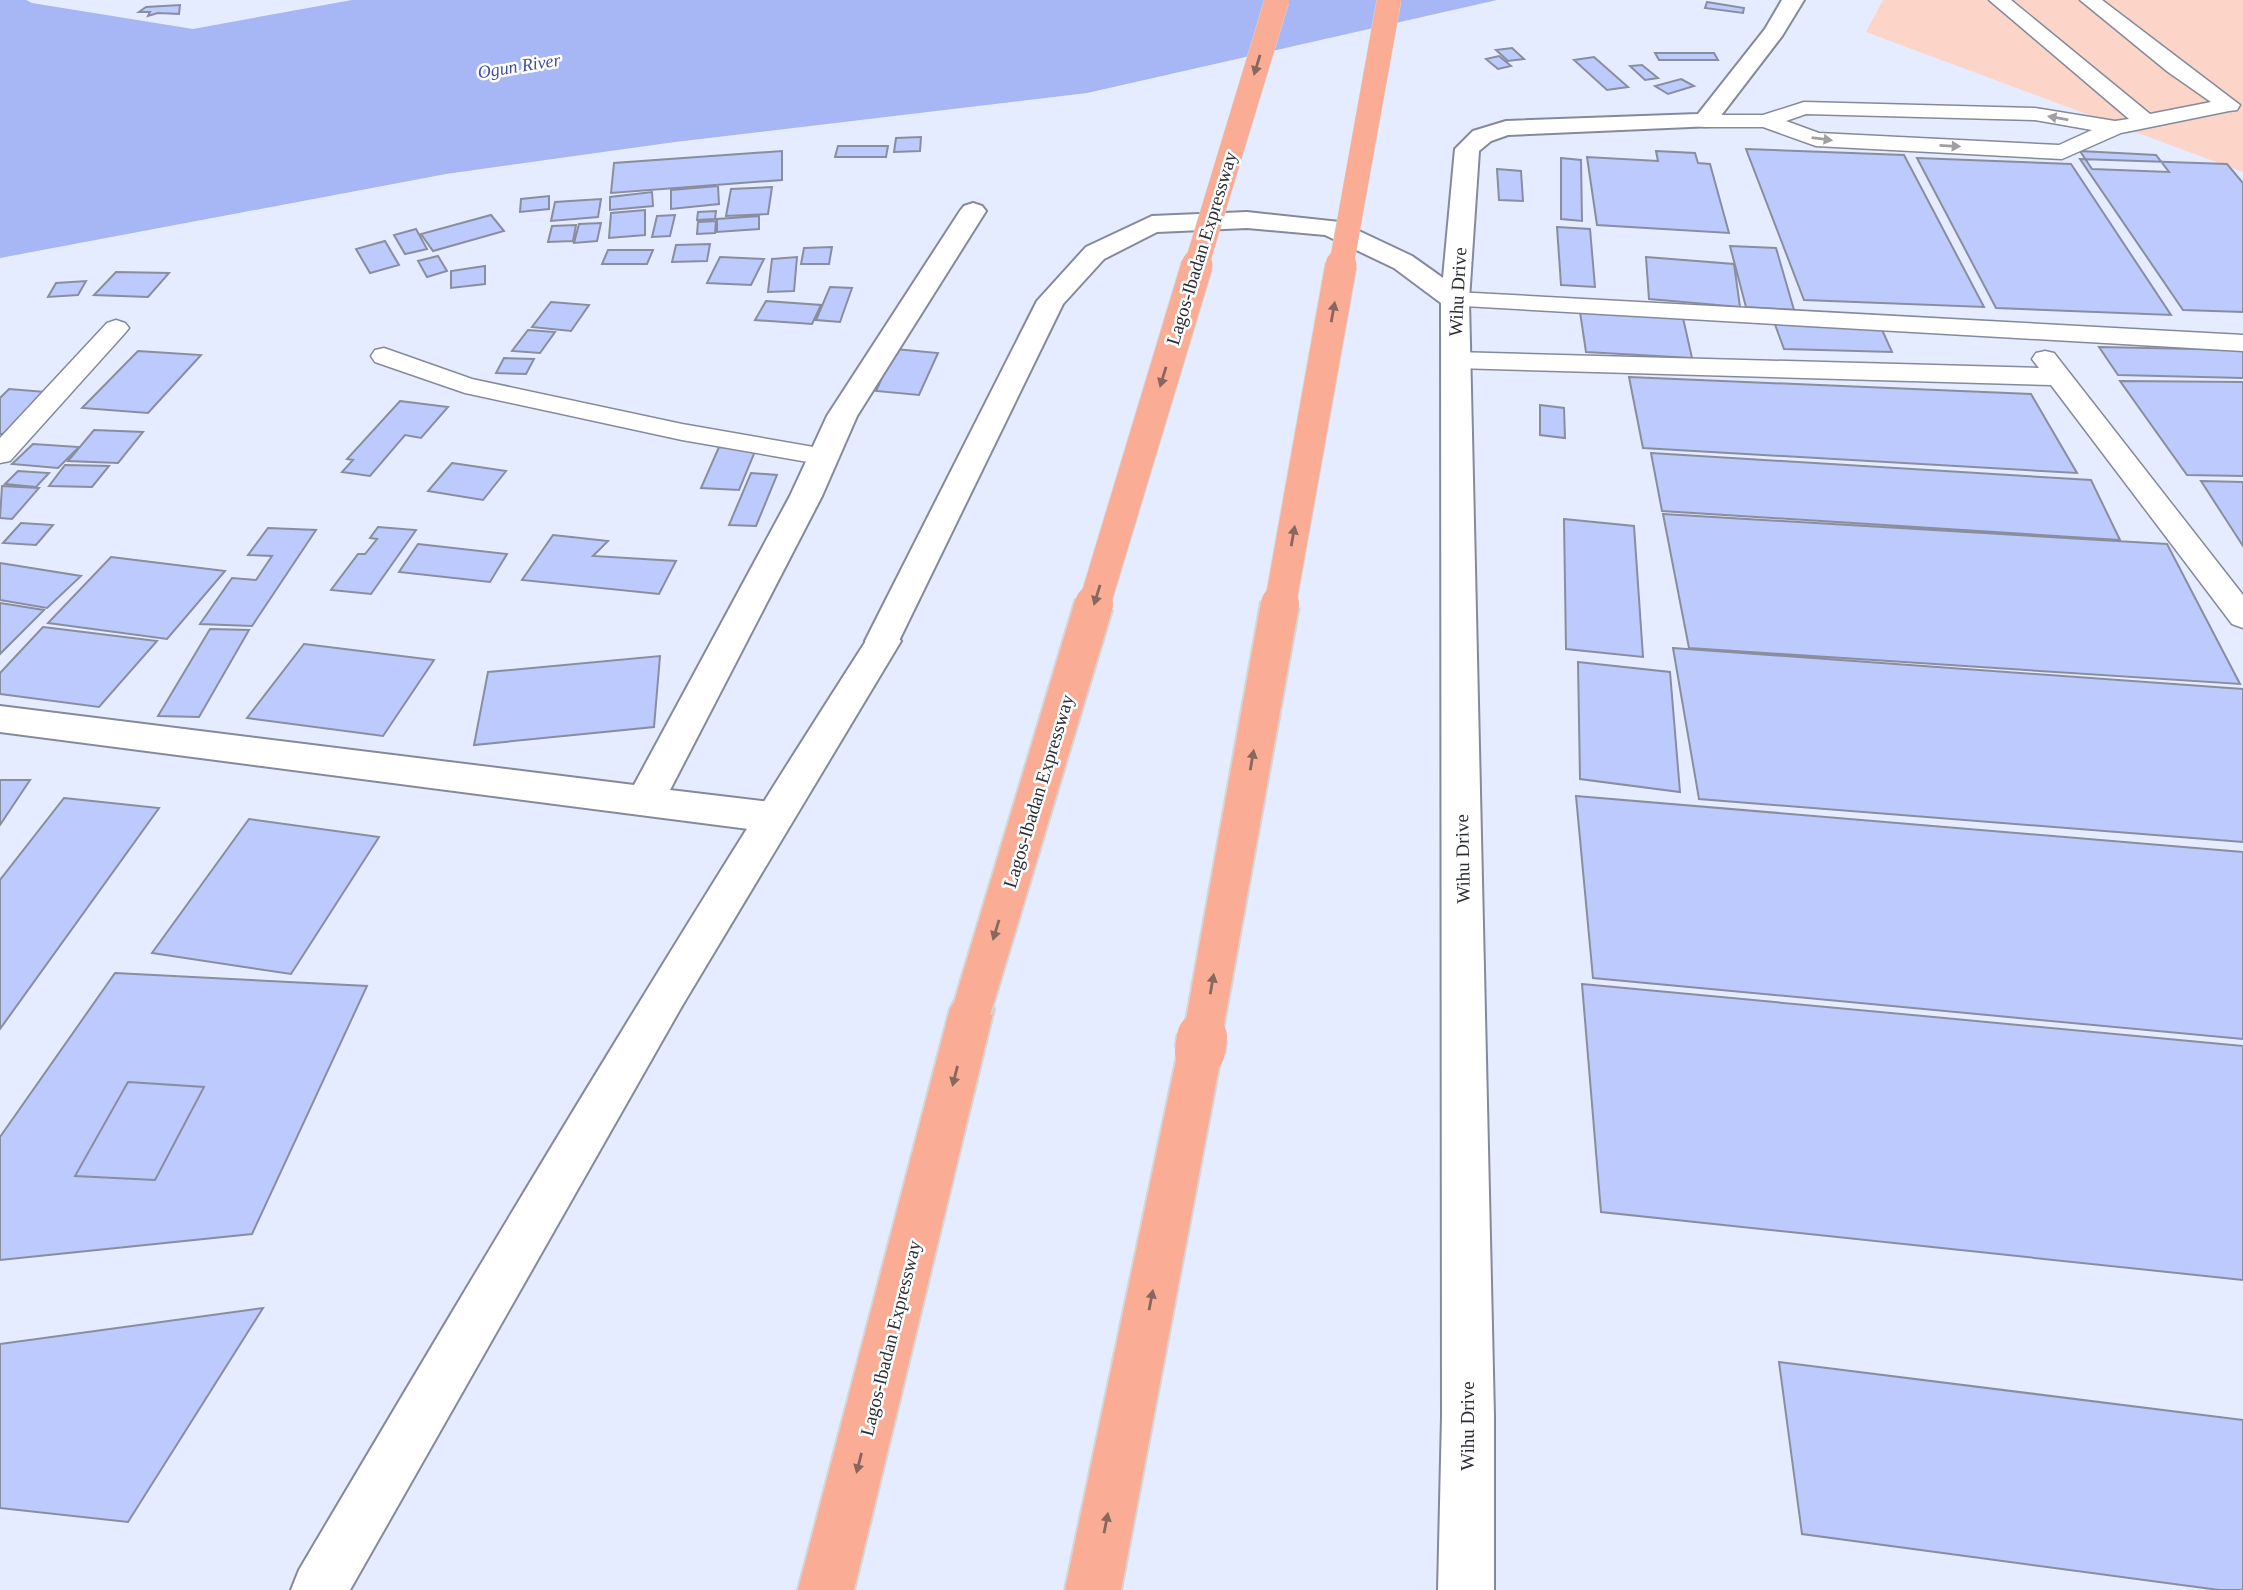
<svg xmlns="http://www.w3.org/2000/svg" width="2243" height="1590" viewBox="0 0 2243 1590" font-family="'Times New Roman',serif">
	<style>
		.green { fill: #fcd5c8 }
		.water { fill: #a7b7f5 }
		.building { fill: #bdcafd; stroke: #898e9f; stroke-width: 2; fill-rule: evenodd }
		.lines { fill: none; stroke-linecap: round; stroke-linejoin: round }
		.lane-casing { stroke: #858a9b; stroke-width: 3 }
		.street-casing { stroke: #858a9b; stroke-width: 4 }
		.secondary-casing { stroke: #858a9b; stroke-width: 4 }
		.highway-casing { stroke: #d5d5d6; stroke-width: 4 }
		.lane { fill: #fff; fill-rule: evenodd }
		.street { fill: #fff; fill-rule: evenodd }
		.secondary { fill: #fff; fill-rule: evenodd }
		.highway { fill: #faad94; fill-rule: evenodd }
		.highway-bridge-far3-casing { stroke: #d5d5d6; stroke-width: 25; stroke-linecap: butt }
		.highway-bridge-far2-casing { stroke: #d5d5d6; stroke-width: 33; stroke-linecap: butt }
		.highway-bridge-far1-casing { stroke: #d5d5d6; stroke-width: 42; stroke-linecap: butt }
		.highway-bridge-casing { stroke: #d5d5d6; stroke-width: 53; stroke-linecap: butt }
		.highway-bridge-far3 { stroke: #faad94; stroke-width: 24 }
		.highway-bridge-far2 { stroke: #faad94; stroke-width: 31 }
		.highway-bridge-far1 { stroke: #faad94; stroke-width: 38 }
		.highway-bridge { stroke: #faad94; stroke-width: 50 }
		.oneway { fill: #88675f }
		.oneway2 { fill: #a0a0a4 }
		.labels { text-anchor: middle; stroke-width: 5; stroke-linejoin: round; paint-order: stroke }
		.far-water-label { font-size: 18px; font-style: italic; fill: #414f99; stroke: #fff }
		.street-label { font-size: 19px; fill: #2b2d34; stroke: #fff }
	</style>
	<rect width="100%" height="100%" fill="#e6ecff"/>
	<path class="green" d="M 1883,0 L 2243,0 L 2243,172 L 1866,32 Z"/>
	<path class="water" d="M 0,0 L 26,0 L 32,3 L 193,29 L 352,0 L 1497,0 L 1087,93 L 675,142 L 446,174 L 0,258 Z"/>
	<path class="building" d="M 1707,2 L 1744,8 L 1743,13 L 1705,8 Z
		M 180,5 L 179,14 L 158,13 L 148,16 L 150,12 L 139,12 L 146,7 Z
		M 1512,48 L 1524,59 L 1508,61 L 1496,50 Z
		M 1655,53 L 1714,53 L 1718,60 L 1659,60 Z
		M 1499,56 L 1511,66 L 1498,69 L 1486,59 Z
		M 1594,57 L 1628,87 L 1607,90 L 1574,60 Z
		M 1642,65 L 1658,78 L 1645,80 L 1630,66 Z
		M 1681,79 L 1694,86 L 1668,94 L 1655,86 Z
		M 921,137 L 920,151 L 894,152 L 896,138 Z
		M 838,146 L 888,146 L 886,157 L 835,157 Z
		M 1746,149 L 1904,155 L 1984,307 L 1804,300 Z
		M 782,151 L 782,180 L 611,193 L 614,163 Z
		M 1656,151 L 1695,153 L 1698,163 L 1710,164 L 1729,233 L 1597,225 L 1587,157 L 1658,161 Z
		M 2080,151 L 2156,155 L 2169,172 L 2092,169 Z
		M 1561,158 L 1581,160 L 1582,221 L 1561,219 Z
		M 1917,158 L 2071,164 L 2171,315 L 1996,308 Z
		M 2080,159 L 2227,164 L 2243,183 L 2243,312 L 2183,310 Z
		M 1497,169 L 1521,171 L 1523,201 L 1499,200 Z
		M 718,186 L 719,204 L 671,209 L 671,190 Z
		M 772,187 L 768,214 L 726,216 L 731,189 Z
		M 652,192 L 653,206 L 610,210 L 610,197 Z
		M 549,196 L 549,209 L 520,212 L 521,199 Z
		M 601,199 L 598,217 L 551,221 L 555,202 Z
		M 645,210 L 645,235 L 609,238 L 611,213 Z
		M 716,211 L 715,219 L 697,220 L 698,212 Z
		M 491,215 L 504,231 L 433,251 L 421,234 Z
		M 675,215 L 670,236 L 652,237 L 657,216 Z
		M 759,216 L 759,229 L 717,232 L 717,219 Z
		M 716,221 L 715,233 L 697,234 L 698,222 Z
		M 601,223 L 597,241 L 574,243 L 579,224 Z
		M 576,225 L 573,241 L 548,242 L 552,226 Z
		M 1557,227 L 1590,229 L 1595,287 L 1561,285 Z
		M 416,229 L 427,249 L 405,254 L 394,235 Z
		M 385,241 L 399,265 L 370,273 L 356,249 Z
		M 710,244 L 707,261 L 672,262 L 676,245 Z
		M 1730,246 L 1776,248 L 1794,310 L 1746,307 Z
		M 832,247 L 829,264 L 801,264 L 804,248 Z
		M 608,250 L 653,250 L 647,264 L 602,264 Z
		M 438,256 L 447,271 L 427,277 L 418,261 Z
		M 720,257 L 764,259 L 751,285 L 707,283 Z
		M 797,257 L 794,291 L 768,292 L 772,259 Z
		M 1646,257 L 1734,264 L 1740,307 L 1649,299 Z
		M 485,266 L 485,284 L 451,288 L 451,271 Z
		M 116,272 L 169,273 L 148,297 L 94,295 Z
		M 86,281 L 78,295 L 48,297 L 56,283 Z
		M 830,287 L 852,288 L 840,322 L 816,320 Z
		M 766,301 L 821,305 L 812,324 L 755,320 Z
		M 551,302 L 589,305 L 571,331 L 532,327 Z
		M 1580,312 L 1683,318 L 1692,358 L 1586,352 Z
		M 1773,319 L 1879,323 L 1892,352 L 1784,349 Z
		M 528,330 L 555,332 L 540,353 L 512,351 Z
		M 2099,347 L 2243,350 L 2243,378 L 2118,375 Z
		M 895,349 L 938,353 L 919,395 L 876,391 Z
		M 138,351 L 201,355 L 148,413 L 82,408 Z
		M 504,358 L 534,359 L 526,374 L 496,373 Z
		M 1629,377 L 2031,394 L 2077,473 L 1643,448 Z
		M 2120,381 L 2243,382 L 2243,476 L 2187,475 Z
		M 9,389 L 46,392 L 3,434 L 0,434 L 0,398 Z
		M 400,401 L 448,407 L 421,438 L 405,435 L 370,476 L 342,472 L 353,460 L 347,459 Z
		M 1540,405 L 1564,408 L 1565,438 L 1540,435 Z
		M 94,430 L 143,432 L 118,463 L 68,461 Z
		M 33,444 L 79,447 L 58,468 L 12,464 Z
		M 719,447 L 756,449 L 739,490 L 701,488 Z
		M 1651,453 L 2091,480 L 2120,540 L 1662,511 Z
		M 452,463 L 506,471 L 483,500 L 428,491 Z
		M 65,465 L 109,466 L 92,487 L 49,486 Z
		M 18,471 L 49,473 L 36,487 L 5,484 Z
		M 751,473 L 777,475 L 756,526 L 729,525 Z
		M 2201,481 L 2243,482 L 2243,546 Z
		M 2,486 L 39,488 L 12,519 L 0,518 Z
		M 1663,514 L 2167,544 L 2240,684 L 1689,648 Z
		M 1564,519 L 1634,526 L 1643,657 L 1566,649 Z
		M 21,523 L 53,525 L 36,545 L 3,543 Z
		M 378,527 L 416,530 L 371,594 L 331,590 L 358,554 L 365,554 L 377,539 L 370,538 Z
		M 268,528 L 316,530 L 252,626 L 200,624 L 232,578 L 256,580 L 272,556 L 248,555 Z
		M 553,535 L 608,541 L 593,556 L 676,561 L 659,594 L 522,580 Z
		M 418,544 L 507,554 L 490,582 L 399,572 Z
		M 111,557 L 225,571 L 167,639 L 48,623 Z
		M 0,563 L 81,576 L 47,608 L 0,600 Z
		M 0,603 L 44,610 L 0,654 Z
		M 43,627 L 157,641 L 99,707 L 0,694 L 0,673 Z
		M 210,629 L 249,630 L 199,717 L 158,716 Z
		M 304,644 L 434,660 L 383,736 L 247,718 Z
		M 1673,648 L 2243,689 L 2243,842 L 1699,799 Z
		M 660,656 L 654,727 L 474,745 L 488,672 Z
		M 1578,662 L 1670,672 L 1680,792 L 1580,779 Z
		M 0,780 L 30,780 L 0,825 Z
		M 1576,796 L 2243,852 L 2243,1039 L 1593,978 Z
		M 64,798 L 159,808 L 0,1029 L 0,880 Z
		M 249,819 L 379,837 L 291,974 L 152,953 Z
		M 115,973 L 367,986 L 252,1234 L 0,1260 L 0,1137 ZM 128,1082 L 204,1087 L 155,1180 L 75,1176 Z
		M 1582,984 L 2243,1046 L 2243,1280 L 1601,1212 Z
		M 128,1082 L 204,1087 L 155,1180 L 75,1176 Z
		M 263,1308 L 128,1522 L 0,1508 L 0,1344 Z
		M 1779,1362 L 2243,1420 L 2243,1590 L 2219,1590 L 1802,1534 Z"/>
	<g class="lines">
		<defs>
			<path id="lane" d="M 1989,0 L 2011,0 L 2150,114 L 2211,102 L 2168,72 L 2080,0 L 2102,0 L 2240,105 L 2237,110 L 2229,111 L 2121,133 L 2062,159 L 1816,146 L 1763,127 L 1705,127 L 1697,126 L 1694,121 L 1697,116 L 1705,115 L 1763,115 L 1804,102 L 2035,108 L 2115,121 L 2129,119 ZM 1806,114 L 2035,120 L 2092,130 L 2059,145 L 1819,133 L 1786,121 Z
				M 1455,292 L 2243,335 L 2243,351 L 1446,305 L 1442,300 L 1446,295 Z
				M 116,320 L 125,323 L 129,328 L 125,333 L 10,461 L 0,463 L 0,438 L 107,323 Z
				M 384,348 L 472,379 L 682,424 L 825,449 L 835,451 L 839,457 L 835,463 L 825,465 L 682,440 L 465,393 L 375,362 L 371,356 L 375,350 Z
				M 2045,351 L 2054,353 L 2243,595 L 2243,628 L 2232,624 L 2051,385 L 1455,368 L 1446,366 L 1442,360 L 1446,354 L 1455,352 L 2039,368 L 2032,359 L 2036,353 Z"/>
			<path id="street" d="M 1782,0 L 1804,0 L 1782,36 L 1713,126 L 1508,135 L 1491,141 L 1479,151 L 1469,300 L 1494,1416 L 1494,1590 L 1438,1590 L 1442,1416 L 1441,303 L 1394,268 L 1325,235 L 1247,228 L 1157,232 L 1104,259 L 1063,304 L 895,649 L 883,653 L 871,649 L 865,641 L 1037,301 L 1086,247 L 1152,216 L 1247,212 L 1340,222 L 1412,256 L 1443,278 L 1455,149 L 1473,131 L 1506,121 L 1698,114 L 1765,29 Z
				M 973,203 L 982,206 L 986,211 L 857,416 L 822,496 L 670,790 L 771,802 L 785,807 L 790,817 L 785,827 L 771,832 L 0,732 L 0,706 L 634,785 L 790,496 L 827,416 L 960,211 L 964,206 Z"/>
			<path id="secondary" d="M 883,629 L 895,633 L 901,641 L 682,1006 L 350,1590 L 291,1590 L 299,1570 C 485,1255 673,941 871,633 Z"/>
			<path id="highway" d="M 972,991 L 987,996 L 994,1009 L 854,1590 L 798,1590 L 950,1009 L 957,996 Z
				M 1200,1032 L 1216,1038 L 1222,1051 L 1121,1590 L 1065,1590 L 1178,1051 L 1184,1038 Z"/>
		</defs>
		<use href="#lane" class="lane-casing"/>
		<use href="#street" class="street-casing"/>
		<use href="#secondary" class="secondary-casing"/>
		<use href="#highway" class="highway-casing"/>
		<use href="#lane" class="lane"/>
		<use href="#street" class="street"/>
		<use href="#secondary" class="secondary"/>
		<use href="#highway" class="highway"/>
		<defs>
			<path id="highway-bridge-far3" d="M 1196,267 L 1277,0
				M 1341,267 L 1389,0"/>
			<path id="highway-bridge-far2" d="M 1094,606 L 1197,265
				M 1280,606 L 1341,265"/>
			<path id="highway-bridge-far1" d="M 972,1009 L 1094,604
				M 1202,1039 L 1280,604"/>
			<path id="highway-bridge" d="M 1200,1051 L 1202,1037"/>
		</defs>
		<use href="#highway-bridge-far3" class="highway-bridge-far3-casing"/>
		<use href="#highway-bridge-far2" class="highway-bridge-far2-casing"/>
		<use href="#highway-bridge-far1" class="highway-bridge-far1-casing"/>
		<use href="#highway-bridge" class="highway-bridge-casing"/>
		<use href="#highway-bridge-far3" class="highway-bridge-far3"/>
		<use href="#highway-bridge-far2" class="highway-bridge-far2"/>
		<use href="#highway-bridge-far1" class="highway-bridge-far1"/>
		<use href="#highway-bridge" class="highway-bridge"/>
	</g>
	<defs><path id="oneway-solid" d="M-6-.8H1V-3.2L6.5 0L1 3.2V.8H-6Z" transform="scale(1.75)"/></defs>
	<g class="oneway">
		<use href="#oneway-solid" transform="translate(1257 65) rotate(107)"/>
		<use href="#oneway-solid" transform="translate(1333 312) rotate(-80)"/>
		<use href="#oneway-solid" transform="translate(1163 377) rotate(107)"/>
		<use href="#oneway-solid" transform="translate(1293 536) rotate(-80)"/>
		<use href="#oneway-solid" transform="translate(1097 595) rotate(107)"/>
		<use href="#oneway-solid" transform="translate(1252 760) rotate(-80)"/>
		<use href="#oneway-solid" transform="translate(996 930) rotate(107)"/>
		<use href="#oneway-solid" transform="translate(1212 984) rotate(-80)"/>
		<use href="#oneway-solid" transform="translate(955 1076) rotate(104)"/>
		<use href="#oneway-solid" transform="translate(1151 1300) rotate(-79)"/>
		<use href="#oneway-solid" transform="translate(859 1463) rotate(104)"/>
		<use href="#oneway-solid" transform="translate(1106 1523) rotate(-79)"/>
	</g>
	<g class="oneway2">
		<use href="#oneway-solid" transform="translate(2058 118) rotate(-170)"/>
		<use href="#oneway-solid" transform="translate(1822 139) rotate(7)"/>
		<use href="#oneway-solid" transform="translate(1950 146) rotate(3)"/>
	</g>
	<g class="labels">
		<g class="far-water-label">
			<text transform="translate(519 66) rotate(-9)" y="6">Ogun River</text>
		</g>
		<g class="street-label">
			<text transform="translate(1201 248) rotate(-73)" y="7">Lagos-Ibadan Expressway</text>
			<text transform="translate(1457 292) rotate(-87)" y="7">Wihu Drive</text>
			<text transform="translate(1038 791) rotate(-73)" y="7">Lagos-Ibadan Expressway</text>
			<text transform="translate(1462 859) rotate(-91)" y="7">Wihu Drive</text>
			<text transform="translate(890 1338) rotate(-76)" y="7">Lagos-Ibadan Expressway</text>
			<text transform="translate(1467 1426) rotate(-90)" y="7">Wihu Drive</text>
		</g>
	</g>
</svg>
